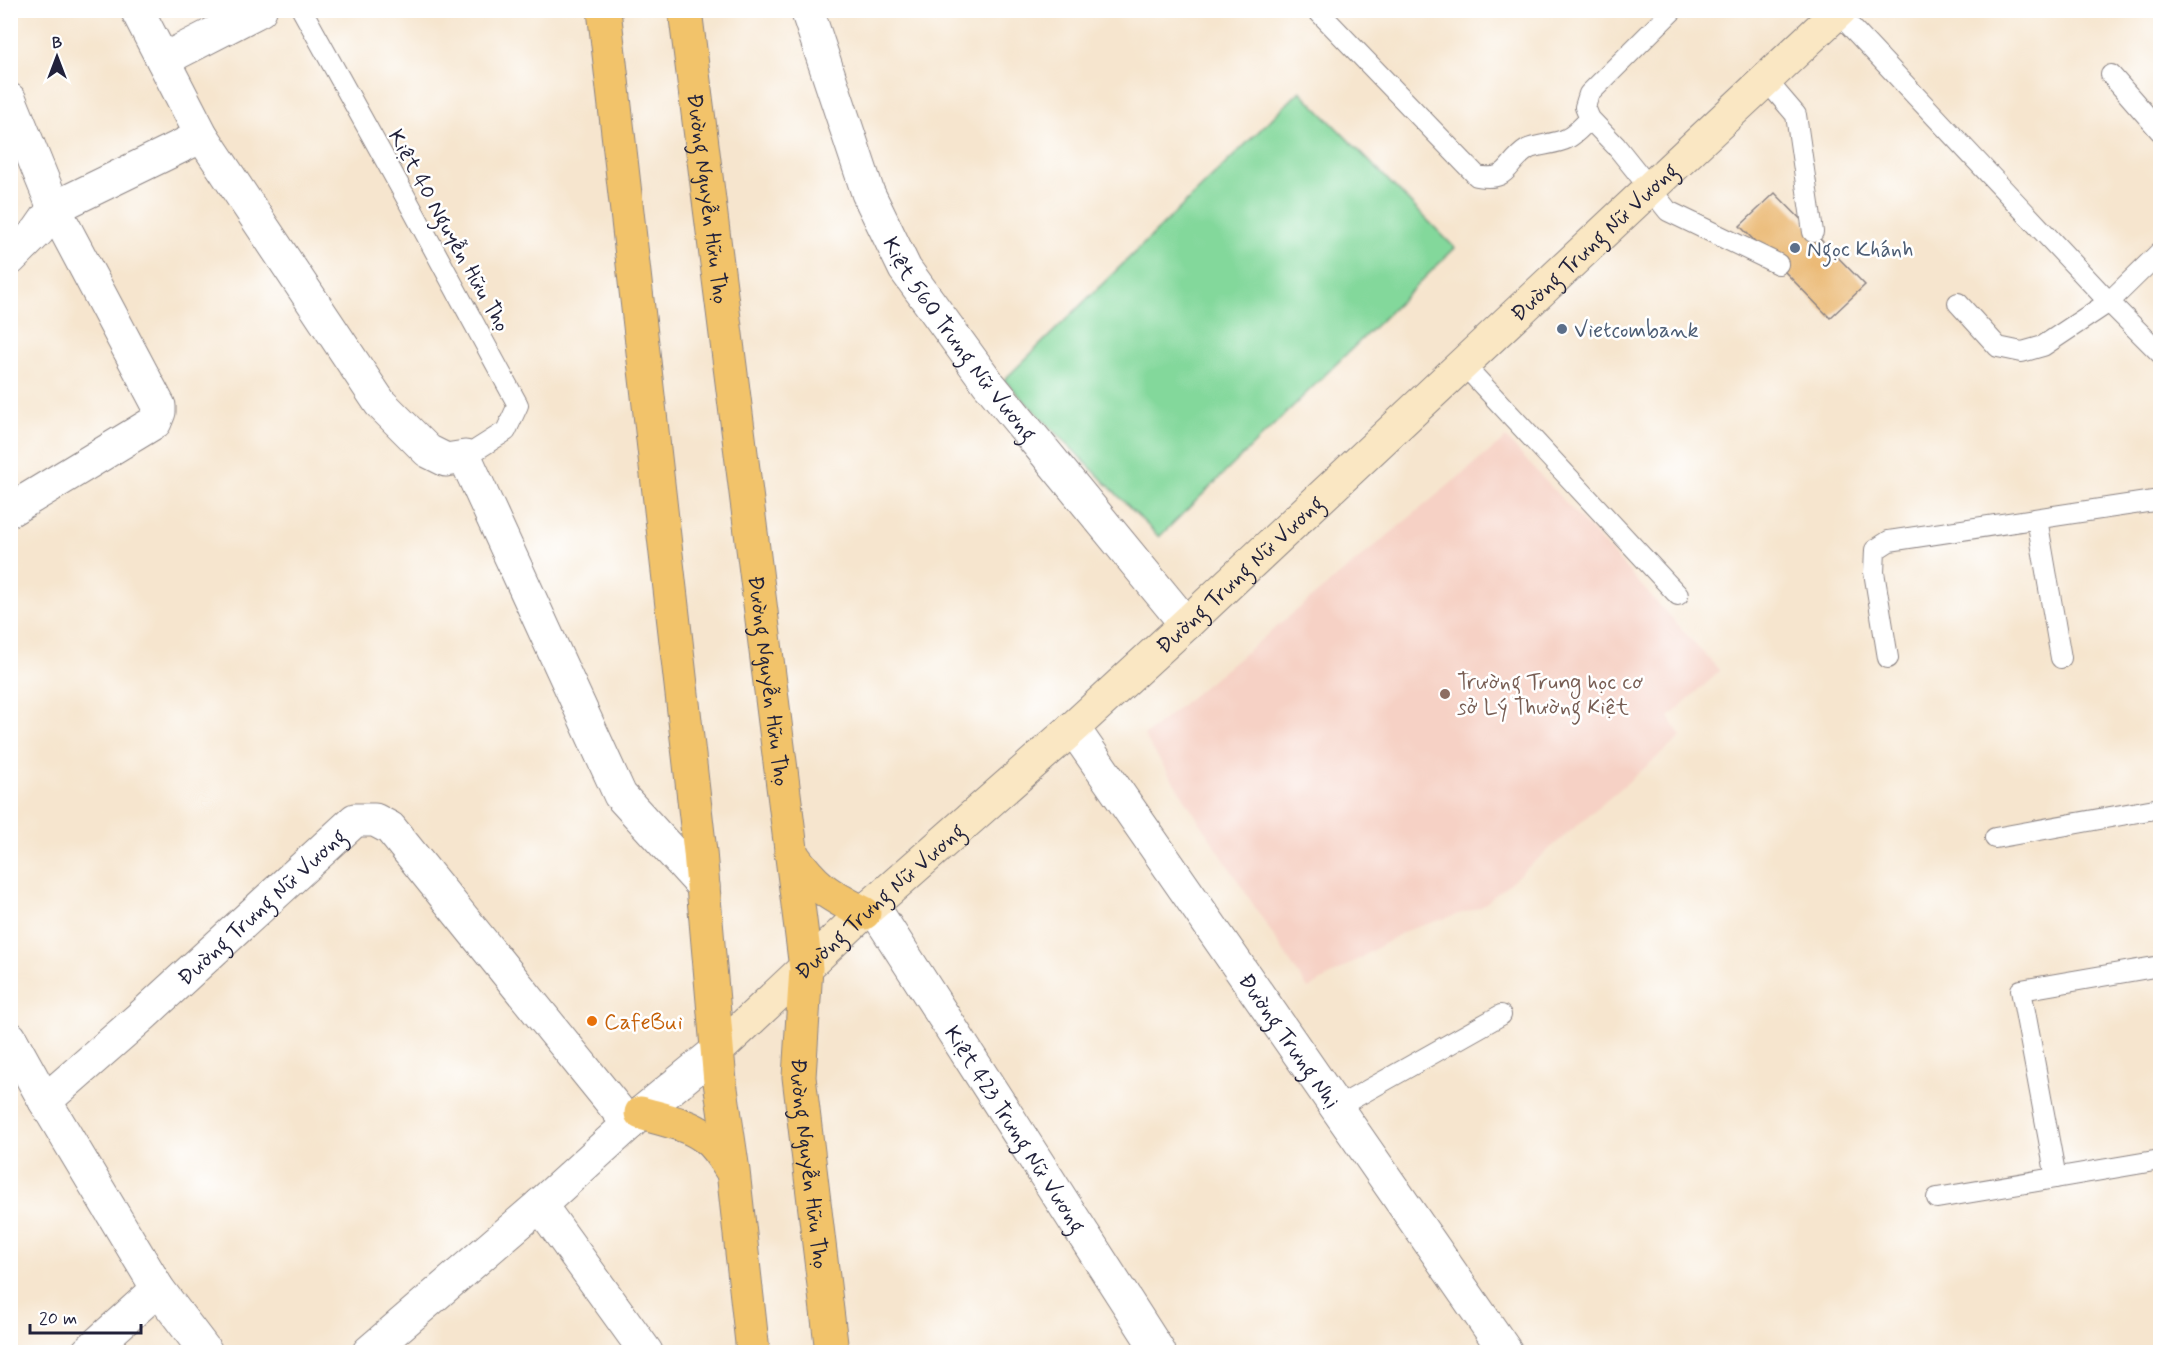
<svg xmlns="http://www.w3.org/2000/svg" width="2171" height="1363" viewBox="0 0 2171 1363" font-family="Mynerve,sans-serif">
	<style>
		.built { fill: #f6d1c5 }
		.green { fill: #83d89b; stroke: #527d6b; stroke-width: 1.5 }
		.building { fill: #ebba76 }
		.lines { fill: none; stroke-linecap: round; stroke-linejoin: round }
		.lane-casing { stroke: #8c8484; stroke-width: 22 }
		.street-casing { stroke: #8c8484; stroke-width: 35 }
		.secondary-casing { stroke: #8c8484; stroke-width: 35 }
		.primary-casing { stroke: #8c8484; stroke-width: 35 }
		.lane { stroke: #fff; stroke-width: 20 }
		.street { stroke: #fff; stroke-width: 33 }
		.secondary { stroke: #fae7c3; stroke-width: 33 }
		.primary { stroke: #f2c36a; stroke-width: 33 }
		.service-dot { fill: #5c6f8a; stroke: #fff; stroke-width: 2 }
		.education-dot { fill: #8d6e63; stroke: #fff; stroke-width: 2 }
		.food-dot { fill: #e8710a; stroke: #fff; stroke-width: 2 }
		.labels { text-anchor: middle; stroke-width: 5; stroke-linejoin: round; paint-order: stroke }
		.street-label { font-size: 22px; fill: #22223b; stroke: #fff }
		.service-label { font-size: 22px; fill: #4e5e75; stroke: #fff; text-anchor: start }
		.education-label { font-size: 22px; fill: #785e54; stroke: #fff; text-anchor: start }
		.food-label { font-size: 22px; fill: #c56008; stroke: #fff; text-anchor: start }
	</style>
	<rect width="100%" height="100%" fill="#fff"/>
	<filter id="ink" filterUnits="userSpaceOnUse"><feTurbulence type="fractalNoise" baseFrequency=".0167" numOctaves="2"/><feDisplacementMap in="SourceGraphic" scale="12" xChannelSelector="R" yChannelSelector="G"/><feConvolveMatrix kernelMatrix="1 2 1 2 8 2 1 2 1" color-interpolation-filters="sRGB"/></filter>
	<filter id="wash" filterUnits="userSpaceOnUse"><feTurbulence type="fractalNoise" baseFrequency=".008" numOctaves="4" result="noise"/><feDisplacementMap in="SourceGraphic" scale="24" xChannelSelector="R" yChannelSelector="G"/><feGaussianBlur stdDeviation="1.35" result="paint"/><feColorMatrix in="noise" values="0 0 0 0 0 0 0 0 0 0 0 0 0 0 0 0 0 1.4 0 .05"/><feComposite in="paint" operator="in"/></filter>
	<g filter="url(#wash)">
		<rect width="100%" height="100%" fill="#f6e5ce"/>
		<path class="built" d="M 1506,438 L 1720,671 L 1669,717 L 1681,737 L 1481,907 L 1405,931 L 1308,989 L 1144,736 Z"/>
		<path class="green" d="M 1300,91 L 1455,248 L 1159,537 L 1004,380 Z"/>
		<g id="blocks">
			<path class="building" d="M 1775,193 L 1865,285 L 1830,318 L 1740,226 Z"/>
		</g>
	</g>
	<g filter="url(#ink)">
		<use href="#blocks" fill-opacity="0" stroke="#8c8484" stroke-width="1.5"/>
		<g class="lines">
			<defs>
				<path id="lane" d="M 302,10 L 404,194 L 518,405 L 506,431 L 465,457
					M 1317,10 L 1477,176 C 1511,182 1505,163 1528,149 C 1535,145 1558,144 1568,138 C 1576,134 1583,125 1590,119
					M 1673,10 L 1589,94 L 1585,107 L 1590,119 L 1616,146 L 1668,211 L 1778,264
					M 1838,13 L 2109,302 L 2160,353
					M 2111,75 L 2160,131
					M 1766,80 L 1796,115 L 1813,232
					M 1958,303 L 1998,347 L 2022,352 L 2043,346 L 2109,302 L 2160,252
					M 1464,365 L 1678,595
					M 2037,519 L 2061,658
					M 1888,658 L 1874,572 L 1875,550 L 1889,541 L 2160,500
					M 1995,838 L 2160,808
					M 1336,1108 L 1501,1015
					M 2056,1178 L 2021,990 L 2160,966
					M 1937,1198 L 2160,1160"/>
				<g id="street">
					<path d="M 137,10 L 202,136 L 380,403 L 428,451 L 446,460 L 465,457 L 620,795 L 703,886"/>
					<path id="s1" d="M 807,10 L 868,193 L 905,269 L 988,383 L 1186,624"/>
					<path d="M 163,60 L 260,10"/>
					<path d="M 10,100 L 54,208 L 159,406 L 159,412 L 155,422 L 10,510"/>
					<path d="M 10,259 L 38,231 L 54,208 L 202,136"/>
					<path id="s2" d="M 1073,728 L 1506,1352"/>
					<path id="s3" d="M 872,905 L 1159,1352"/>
					<path d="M 10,1038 L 45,1101 L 158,1289 L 206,1352"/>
					<path id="s4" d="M 45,1101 L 143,1015 L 355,820 L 375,820 L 390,828 L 629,1124"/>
					<path d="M 540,1205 L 646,1352"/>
					<path d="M 88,1352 L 158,1289"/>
					<path d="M 369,1352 L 540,1205 L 641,1113 L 718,1050"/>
				</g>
				<g id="secondary">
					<path id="s5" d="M 718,1050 L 872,905 L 1073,728 L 1186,624 L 1840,10"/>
				</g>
				<g id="primary">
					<path d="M 604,10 L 700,852 L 720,1082 L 733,1171 L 753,1352"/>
					<path id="s6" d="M 685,10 L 806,968 L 799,1077 L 832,1352"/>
					<path d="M 791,853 C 815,887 827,894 864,913"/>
					<path d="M 641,1113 C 661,1119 688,1124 705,1137 C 717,1146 724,1159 732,1171"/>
				</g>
			</defs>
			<use href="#lane" class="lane-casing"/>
			<use href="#street" class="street-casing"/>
			<use href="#secondary" class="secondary-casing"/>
			<use href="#primary" class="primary-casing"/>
			<use href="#lane" class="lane"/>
			<use href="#street" class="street"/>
			<use href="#secondary" class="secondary"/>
			<use href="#primary" class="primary"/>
		</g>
	</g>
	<g class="service-dot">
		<circle cx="1795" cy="248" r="6"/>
		<circle cx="1562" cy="329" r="6"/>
	</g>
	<circle class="education-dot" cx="1445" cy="694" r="6"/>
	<circle class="food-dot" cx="592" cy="1021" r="6"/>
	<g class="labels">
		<g class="street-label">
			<text dy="8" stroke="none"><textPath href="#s6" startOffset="190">Đường Nguyễn Hữu Thọ</textPath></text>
			<text transform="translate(450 230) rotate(61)" y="8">Kiệt 40 Nguyễn Hữu Thọ</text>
			<text dy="8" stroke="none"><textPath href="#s5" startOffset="1192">Đường Trưng Nữ Vương</textPath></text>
			<text dy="8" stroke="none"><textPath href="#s1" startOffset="366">Kiệt 560 Trưng Nữ Vương</textPath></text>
			<text dy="8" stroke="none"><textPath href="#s5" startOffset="706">Đường Trưng Nữ Vương</textPath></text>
			<text dy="8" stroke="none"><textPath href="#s6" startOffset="676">Đường Nguyễn Hữu Thọ</textPath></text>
			<text dy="8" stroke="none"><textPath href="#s5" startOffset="220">Đường Trưng Nữ Vương</textPath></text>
			<text dy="8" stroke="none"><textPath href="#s4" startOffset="291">Đường Trưng Nữ Vương</textPath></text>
			<text dy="8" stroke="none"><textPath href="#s2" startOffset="380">Đường Trưng Nhị</textPath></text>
			<text dy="8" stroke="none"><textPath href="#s3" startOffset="266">Kiệt 423 Trưng Nữ Vương</textPath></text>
			<text dy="8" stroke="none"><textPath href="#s6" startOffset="1162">Đường Nguyễn Hữu Thọ</textPath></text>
		</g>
		<g class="service-label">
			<text x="1807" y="256">Ngọc Khánh</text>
			<text x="1574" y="337">Vietcombank</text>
		</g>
		<g class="education-label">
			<text x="1457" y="689">Trường Trung học cơ<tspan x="1457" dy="25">sở Lý Thường Kiệt</tspan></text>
		</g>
		<g class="food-label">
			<text x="604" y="1029">CafeBui</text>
		</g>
	</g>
	<rect width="2171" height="1363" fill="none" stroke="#fff" stroke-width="36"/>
	<g transform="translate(57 57)" stroke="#ffffff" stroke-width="4.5" paint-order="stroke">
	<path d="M0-4.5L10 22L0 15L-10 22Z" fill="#22223b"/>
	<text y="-9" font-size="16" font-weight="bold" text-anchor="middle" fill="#22223b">B</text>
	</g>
	<path d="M30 1324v9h111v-9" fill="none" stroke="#22223b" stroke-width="3"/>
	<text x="39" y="1324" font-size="18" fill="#22223b" stroke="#ffffff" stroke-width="4.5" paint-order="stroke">20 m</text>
</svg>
